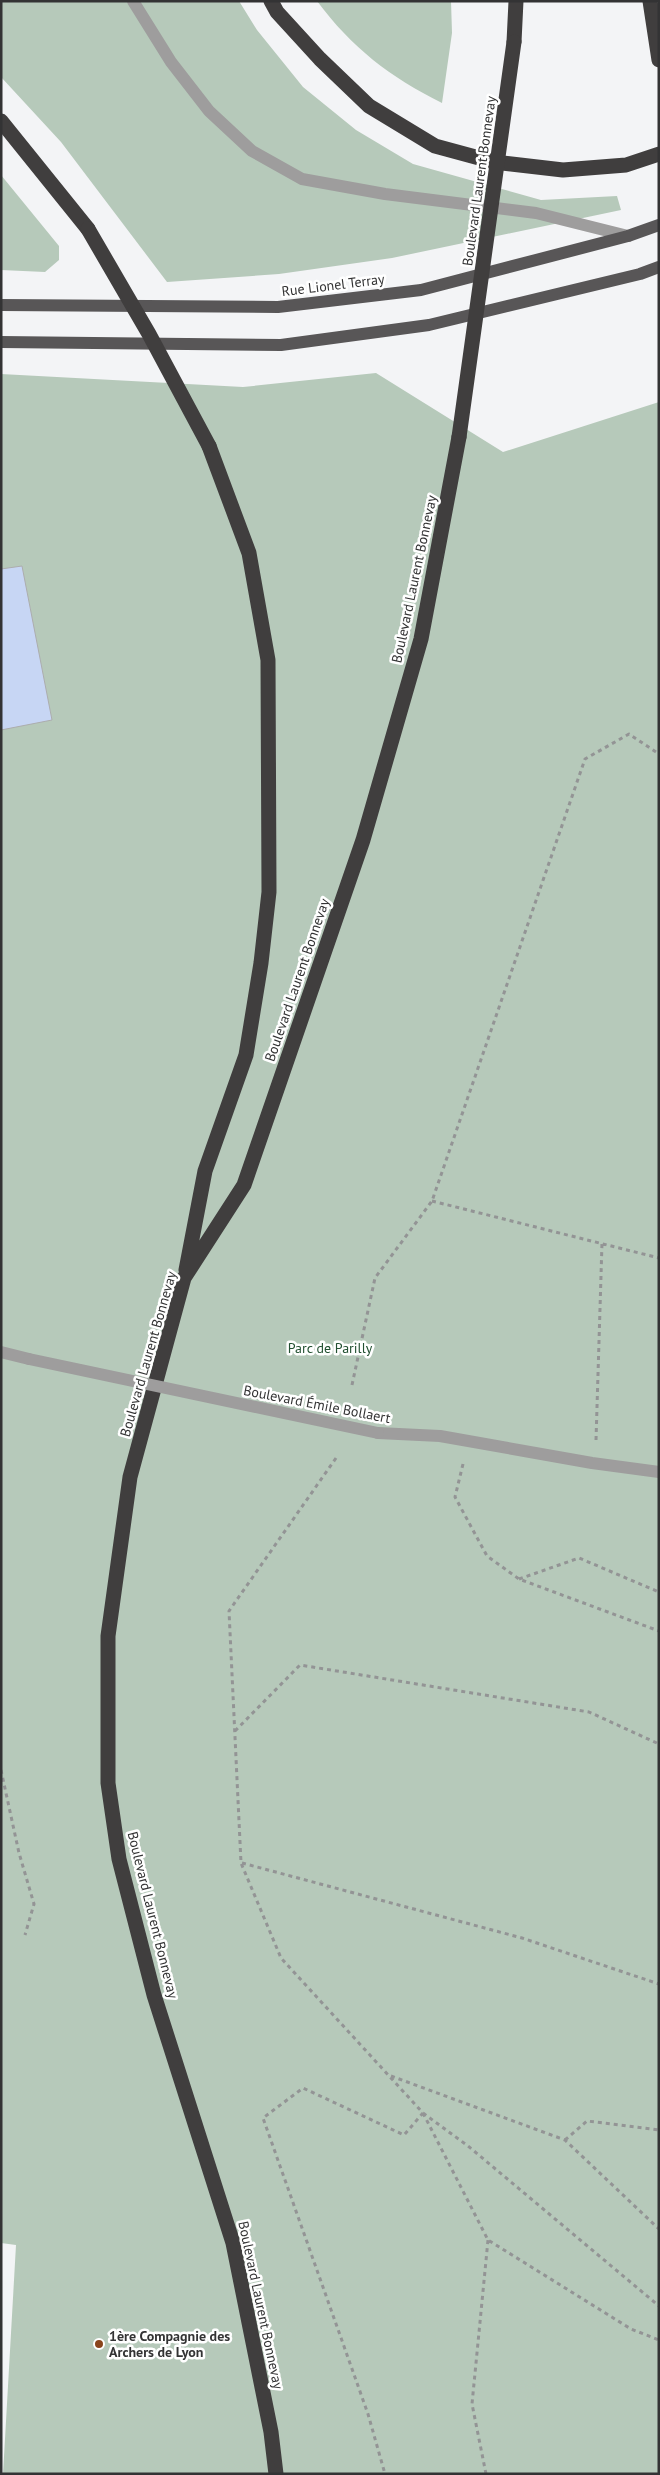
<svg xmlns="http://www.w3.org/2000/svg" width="660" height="2475" viewBox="0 0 660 2475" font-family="'PT Sans',sans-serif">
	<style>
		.green { fill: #b6c9ba }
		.building { fill: #c7d6f4; stroke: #acadae }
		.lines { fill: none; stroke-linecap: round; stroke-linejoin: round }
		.path { stroke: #939495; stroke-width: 3; stroke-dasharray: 4 4; stroke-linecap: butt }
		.minor { stroke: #9e9d9d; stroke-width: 12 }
		.major { stroke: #585657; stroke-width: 12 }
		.highway { stroke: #403e3e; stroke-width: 15 }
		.minor-bridge { stroke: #9e9d9d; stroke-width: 12 }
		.highway-bridge { stroke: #403e3e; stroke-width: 15 }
		.poi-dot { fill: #89441c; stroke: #fff; stroke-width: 2 }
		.labels { text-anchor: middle; stroke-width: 5; stroke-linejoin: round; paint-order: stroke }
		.street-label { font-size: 14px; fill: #333334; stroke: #fff }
		.park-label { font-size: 14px; fill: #225031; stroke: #fff }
		.poi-label { font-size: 14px; font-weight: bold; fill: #333334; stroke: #fff; text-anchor: start }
	</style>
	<rect width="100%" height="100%" fill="#f3f4f6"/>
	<path class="green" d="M 1,1 L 239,1 L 257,30 L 303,87 L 356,130 L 413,164 L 541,200 L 617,196 L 621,210 L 392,258 L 279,274 L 167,282 L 61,142 L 1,77 Z
		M 317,1 L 451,1 L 452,33 L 442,103 C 390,77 352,48 317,1 Z
		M 1,175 L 59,246 L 59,260 L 45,272 L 1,270 Z
		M 376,373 L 503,452 L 659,402 L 659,2474 L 3,2474 L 16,2245 L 1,2243 L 1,374 L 243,387 Z"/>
	<path class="building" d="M 22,566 L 52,720 L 1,730 L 1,569 Z"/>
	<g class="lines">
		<path class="path" d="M 432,1201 L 659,1258
			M 352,1385 L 375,1278 L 432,1201 L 585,759 L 629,734 L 659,754
			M 596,1440 L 602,1243
			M 336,1458 L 229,1611 L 241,1863 L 281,1958 L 423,2113 L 404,2135 L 303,2088 L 263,2118 L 368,2414 L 385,2474
			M 463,1464 L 455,1497 L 487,1556 L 519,1579 L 659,1631
			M 519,1579 L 579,1558 L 659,1592
			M 235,1731 L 300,1665 L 589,1712 L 659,1744
			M 1,1770 L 19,1853 L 34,1904 L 25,1935
			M 242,1863 L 522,1938 L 659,1984
			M 391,2076 L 565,2140 L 659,2229
			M 423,2113 L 488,2240 L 631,2329 L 659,2340
			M 423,2113 L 468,2146 L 659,2306
			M 565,2140 L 587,2121 L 659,2130
			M 486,2474 L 472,2404 L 488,2240"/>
		<path class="minor" d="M 133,1 L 171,62 L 209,111 L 252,151 L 302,179 L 385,194 L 536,213 L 628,236
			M 1,1352 L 29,1359
			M 378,1433 L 440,1436 L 592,1463 L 659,1472"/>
		<path class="major" d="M 1,305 L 278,307 L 421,290 L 628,236 L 659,225
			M 1,342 L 281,345 L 429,325 L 640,274 L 659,267"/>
		<path class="highway" d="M 271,1 L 277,12 L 320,59 L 369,106 L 435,146 L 494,162 L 563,170 L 626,165 L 659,154
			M 650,1 L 659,60
			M 514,42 L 516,1
			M 1,121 L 88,229
			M 186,1270 L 205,1171 L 246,1055 L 261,963 L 269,892 L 268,660 L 249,553 L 209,446
			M 276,2474 L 271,2432 L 233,2243 L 154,1995 L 119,1859 L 108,1783 L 108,1636 L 130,1477 L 184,1278 L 244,1185 L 363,840 L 421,639 L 459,437"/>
		<path class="minor-bridge" d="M 29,1359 L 378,1433"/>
		<path class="highway-bridge" d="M 88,229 L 149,334 L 209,446
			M 459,437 L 514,42"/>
	</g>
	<circle class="poi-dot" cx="99" cy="2344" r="5"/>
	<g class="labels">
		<g class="street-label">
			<text transform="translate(479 181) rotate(-82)" y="5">Boulevard Laurent Bonnevay</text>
			<text transform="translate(333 285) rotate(-7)" y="5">Rue Lionel Terray</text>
			<text transform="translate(414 579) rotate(-78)" y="5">Boulevard Laurent Bonnevay</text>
			<text transform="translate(297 980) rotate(-71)" y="5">Boulevard Laurent Bonnevay</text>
			<text transform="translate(148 1354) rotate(-74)" y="5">Boulevard Laurent Bonnevay</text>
			<text transform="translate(317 1404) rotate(11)" y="5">Boulevard Émile Bollaert</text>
			<text transform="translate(153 1915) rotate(76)" y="5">Boulevard Laurent Bonnevay</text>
			<text transform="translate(261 2305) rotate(78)" y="5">Boulevard Laurent Bonnevay</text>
		</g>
		<g class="park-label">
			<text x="330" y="1353">Parc de Parilly</text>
		</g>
		<g class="poi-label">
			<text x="109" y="2341">1ère Compagnie des<tspan x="109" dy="16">Archers de Lyon</tspan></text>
		</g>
	</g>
	<rect width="660" height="2475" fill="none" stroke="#333334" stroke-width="5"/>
</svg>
